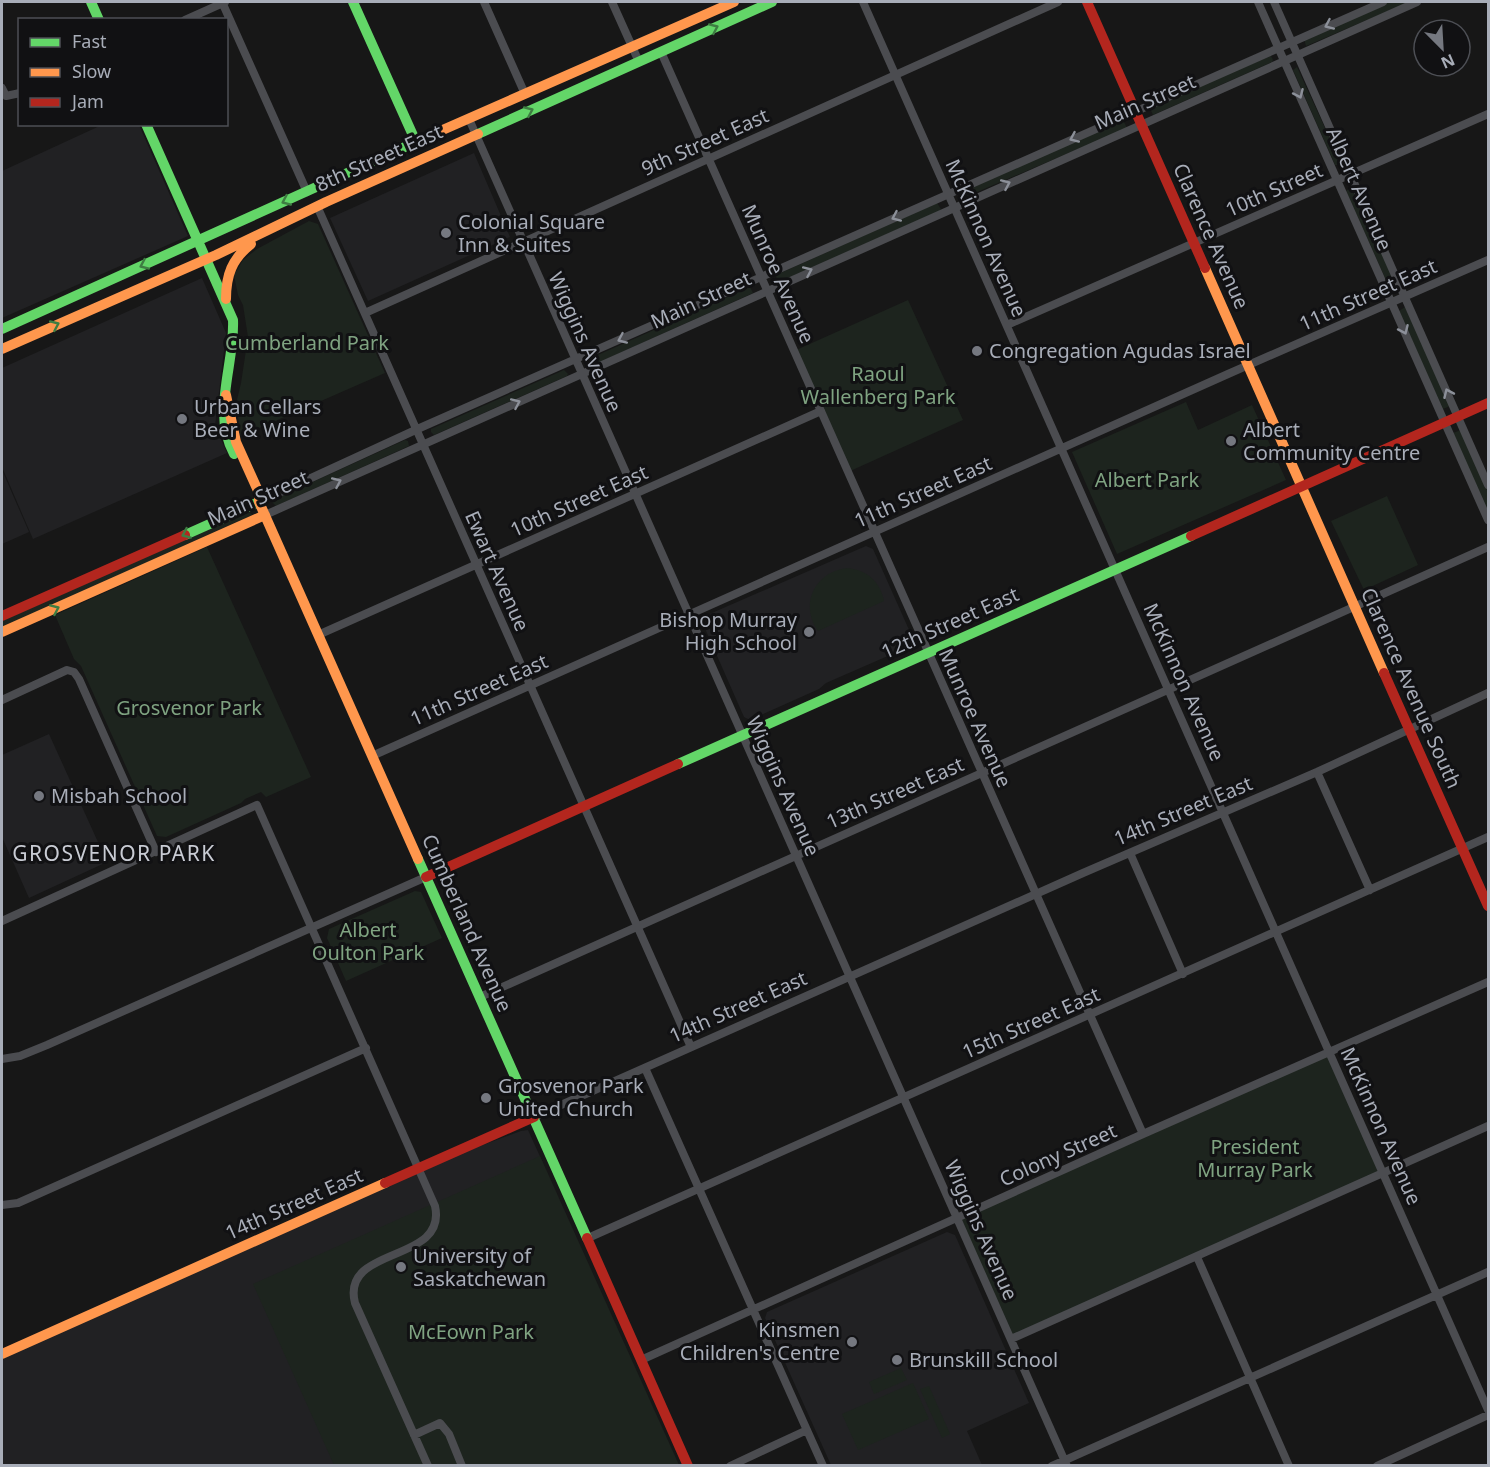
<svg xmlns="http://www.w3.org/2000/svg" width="1490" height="1467" viewBox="0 0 1490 1467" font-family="'Noto Sans',sans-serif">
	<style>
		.built { fill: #212123 }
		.green { fill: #1d241e }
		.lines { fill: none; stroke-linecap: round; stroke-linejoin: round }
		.street { stroke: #4b4c50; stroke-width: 8 }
		.fast { stroke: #63d668; stroke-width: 10 }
		.slow { stroke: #ff974d; stroke-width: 10 }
		.jam { stroke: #b3261e; stroke-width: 10 }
		.oneway { stroke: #8c9099 }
		.oneway2 { stroke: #3e7d42 }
		.poi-dot { fill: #757880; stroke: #111113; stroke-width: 2 }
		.labels { text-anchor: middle; stroke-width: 6; stroke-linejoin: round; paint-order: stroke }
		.street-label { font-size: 20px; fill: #a8adb8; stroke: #111113 }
		.poi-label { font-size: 20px; fill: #a8adb8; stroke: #111113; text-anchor: start }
		.park-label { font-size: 20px; fill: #7fa381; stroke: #111113 }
		.neighbourhood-label { font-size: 21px; letter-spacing: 1.5px; fill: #c9ccd4; stroke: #111113 }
	</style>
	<rect width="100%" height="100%" fill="#171717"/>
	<path class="built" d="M 104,124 L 139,125 L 188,236 L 2,318 L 2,171 Z
		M 474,153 L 510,237 L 368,301 L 330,218 Z
		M 202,278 L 226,333 L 215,426 L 227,453 L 33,539 L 2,467 L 2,368 Z
		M 2,470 L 29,532 L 2,544 Z
		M 866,546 L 873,549 L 914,641 L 913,645 L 826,683 L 819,689 L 750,720 L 744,717 L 703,624 L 705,616 Z
		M 49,734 L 107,862 L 29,898 L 2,837 L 2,755 Z
		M 528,1130 L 543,1163 L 544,1171 L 674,1465 L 2,1465 L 2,1354 L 428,1165 L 521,1131 Z
		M 947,1232 L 955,1235 L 1029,1403 L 967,1431 L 982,1465 L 831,1465 L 765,1318 L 767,1312 Z"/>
	<path class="green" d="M 1389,2 L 1409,2 L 1306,46 L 1304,39 Z
		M 1271,56 L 1273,60 L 1272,62 L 1153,115 L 1149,106 Z
		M 1297,67 L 1341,163 L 1340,165 L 1335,165 L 1293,70 Z
		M 1123,120 L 1127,128 L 963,198 L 962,192 Z
		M 1351,187 L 1396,285 L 1390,289 L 1346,191 Z
		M 937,203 L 941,209 L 939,211 L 779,282 L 777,281 L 776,275 Z
		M 309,221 L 318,224 L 385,373 L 241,436 L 236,404 L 241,383 L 248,337 L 243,305 L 238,295 L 234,275 L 243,260 L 257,249 Z
		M 750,287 L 753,293 L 593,365 L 589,361 L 589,359 Z
		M 908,300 L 963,420 L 848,472 L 794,351 Z
		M 1405,307 L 1450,406 L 1443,409 L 1399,311 Z
		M 564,370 L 568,374 L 567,376 L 434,435 L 431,432 L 431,429 Z
		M 1186,402 L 1198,430 L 1252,405 L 1286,480 L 1117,554 L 1072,452 Z
		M 1461,430 L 1488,492 L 1488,513 L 1453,433 Z
		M 405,440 L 408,441 L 409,446 L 276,506 L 272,502 L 273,500 Z
		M 1387,496 L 1418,565 L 1364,590 L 1331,521 Z
		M 248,511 L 252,515 L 2,628 L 2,621 Z
		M 207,547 L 311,777 L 266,797 L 261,792 L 245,799 L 241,803 L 166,837 L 157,836 L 81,666 L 74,659 L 55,615 Z
		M 847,568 C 867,570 880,581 884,601 L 818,631 C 799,604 815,572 847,568 Z
		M 415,891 L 421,892 L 442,938 L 346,981 L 327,938 L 329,929 Z
		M 1330,1053 L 1384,1173 L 1011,1339 L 958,1219 Z
		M 540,1156 L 679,1465 L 334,1465 L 253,1284 Z
		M 901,1368 L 907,1380 L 874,1394 L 869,1382 Z
		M 913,1383 L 929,1419 L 858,1450 L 842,1414 Z
		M 929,1386 L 950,1434 L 942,1438 L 920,1389 Z"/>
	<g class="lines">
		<path class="street" d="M 222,2 L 307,192
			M 484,2 L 525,94
			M 612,2 L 639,62
			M 863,2 L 1488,1410
			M 1258,2 L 1488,520
			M 1274,2 L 1488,485
			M 185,20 L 225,2
			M 661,52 L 1143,1134
			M 2,88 L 6,96 L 20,93
			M 469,119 L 1067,1466
			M 317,206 L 691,1047
			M 365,313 L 1058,2
			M 1007,325 L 1488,114
			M 259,502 L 422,427 L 1383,2
			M 265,515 L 1417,2
			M 318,635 L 821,411
			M 2,700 L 67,670 L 74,672 L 79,679 L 156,852
			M 372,756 L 1228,374 L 1488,260
			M 1317,772 L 1370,890
			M 1130,853 L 1183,974
			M 2,921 L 257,805 L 435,1206 C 448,1264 340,1245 355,1303 L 428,1466
			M 480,997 L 1488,547
			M 2,1059 L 20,1056 L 47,1045 L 426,877
			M 645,1068 L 823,1466
			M 534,1117 L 1083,873 L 1317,772 L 1488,693
			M 2,1205 L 18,1203 L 366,1048
			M 588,1238 L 1488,837
			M 1197,1257 L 1289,1466
			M 1011,1339 L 1488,1126
			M 641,1360 L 1143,1134 L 1488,982
			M 414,1435 L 440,1423 L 449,1434 L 462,1466
			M 730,1466 L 807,1430
			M 1052,1466 L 1488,1272
			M 1377,1466 L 1488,1415"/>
		<path class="fast" d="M 91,2 L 99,20
			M 353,2 L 416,142
			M 146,124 L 233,320 C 235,365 211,411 234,454
			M 478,134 L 772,2
			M 2,329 L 438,132
			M 185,535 L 259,502
			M 678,764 L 1191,536
			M 418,859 L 587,1238"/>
		<path class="slow" d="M 438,132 L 734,2
			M 1205,268 L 1384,673
			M 226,299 C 226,275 232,259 251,244
			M 2,349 L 216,255 L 326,202 L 478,134
			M 226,395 L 236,442 L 259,493 L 259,502 L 418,859
			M 2,632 L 265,515
			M 2,1354 L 385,1183"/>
		<path class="jam" d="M 1087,2 L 1205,268
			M 1191,536 L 1488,403
			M 2,616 L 185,535
			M 1384,673 L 1488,906
			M 426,877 L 678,764
			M 385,1183 L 534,1117
			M 587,1238 L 688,1466"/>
	</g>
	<defs><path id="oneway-chevron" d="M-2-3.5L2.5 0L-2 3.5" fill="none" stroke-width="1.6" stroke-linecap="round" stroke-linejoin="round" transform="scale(1.5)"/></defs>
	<g class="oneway">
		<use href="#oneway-chevron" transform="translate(1329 25) rotate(156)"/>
		<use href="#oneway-chevron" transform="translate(1299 94) rotate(66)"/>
		<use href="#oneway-chevron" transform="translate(1074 138) rotate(156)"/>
		<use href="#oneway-chevron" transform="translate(1006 184) rotate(-24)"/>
		<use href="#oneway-chevron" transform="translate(896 217) rotate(156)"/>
		<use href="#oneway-chevron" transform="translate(808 271) rotate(-24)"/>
		<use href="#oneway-chevron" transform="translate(1404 330) rotate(66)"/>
		<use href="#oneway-chevron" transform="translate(622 339) rotate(156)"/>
		<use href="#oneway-chevron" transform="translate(1448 393) rotate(-114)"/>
		<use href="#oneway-chevron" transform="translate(516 403) rotate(-24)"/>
		<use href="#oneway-chevron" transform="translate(337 482) rotate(-24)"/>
	</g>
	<g class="oneway2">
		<use href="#oneway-chevron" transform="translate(714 28) rotate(-24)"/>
		<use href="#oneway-chevron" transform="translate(529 111) rotate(-24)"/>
		<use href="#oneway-chevron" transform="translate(286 201) rotate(156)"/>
		<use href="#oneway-chevron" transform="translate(144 265) rotate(156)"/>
		<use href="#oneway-chevron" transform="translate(55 325) rotate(-24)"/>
		<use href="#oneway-chevron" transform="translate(186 534) rotate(156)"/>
		<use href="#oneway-chevron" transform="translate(55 609) rotate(-24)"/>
	</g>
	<g class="poi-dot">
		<circle cx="446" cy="233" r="6"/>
		<circle cx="977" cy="351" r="6"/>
		<circle cx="182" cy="419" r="6"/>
		<circle cx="1231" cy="441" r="6"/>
		<circle cx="809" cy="632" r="6"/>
		<circle cx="39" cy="796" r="6"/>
		<circle cx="486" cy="1098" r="6"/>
		<circle cx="401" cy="1267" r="6"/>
		<circle cx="852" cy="1342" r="6"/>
		<circle cx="897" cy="1360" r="6"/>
	</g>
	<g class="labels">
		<g class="street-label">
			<text transform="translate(1145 102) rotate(-24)" y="7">Main Street</text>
			<text transform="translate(705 142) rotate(-24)" y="7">9th Street East</text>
			<text transform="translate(379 158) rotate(-24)" y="7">8th Street East</text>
			<text transform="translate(1359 189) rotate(66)" y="7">Albert Avenue</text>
			<text transform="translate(1274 190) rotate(-24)" y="7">10th Street</text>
			<text transform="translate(1211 236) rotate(66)" y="7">Clarence Avenue</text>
			<text transform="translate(986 238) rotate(66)" y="7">McKinnon Avenue</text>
			<text transform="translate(778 274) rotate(66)" y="7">Munroe Avenue</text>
			<text transform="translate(1368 295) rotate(-24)" y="7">11th Street East</text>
			<text transform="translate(701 300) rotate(-25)" y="7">Main Street</text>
			<text transform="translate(585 342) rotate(66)" y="7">Wiggins Avenue</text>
			<text transform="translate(923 492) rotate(-24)" y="7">11th Street East</text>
			<text transform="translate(258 498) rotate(-24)" y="7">Main Street</text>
			<text transform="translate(579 501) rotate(-24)" y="7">10th Street East</text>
			<text transform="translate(497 571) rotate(66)" y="7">Ewart Avenue</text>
			<text transform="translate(950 623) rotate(-24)" y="7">12th Street East</text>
			<text transform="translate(1184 682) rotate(66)" y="7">McKinnon Avenue</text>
			<text transform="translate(1411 688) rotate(66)" y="7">Clarence Avenue South</text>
			<text transform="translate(479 690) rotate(-24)" y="7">11th Street East</text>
			<text transform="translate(975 718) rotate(66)" y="7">Munroe Avenue</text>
			<text transform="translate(783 786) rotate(66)" y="7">Wiggins Avenue</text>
			<text transform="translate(895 793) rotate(-24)" y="7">13th Street East</text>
			<text transform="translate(1183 811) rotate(-23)" y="7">14th Street East</text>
			<text transform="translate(467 923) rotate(66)" y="7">Cumberland Avenue</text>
			<text transform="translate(738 1007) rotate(-24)" y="7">14th Street East</text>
			<text transform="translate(1031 1023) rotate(-24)" y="7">15th Street East</text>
			<text transform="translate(1381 1126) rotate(66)" y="7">McKinnon Avenue</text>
			<text transform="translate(1058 1155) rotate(-24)" y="7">Colony Street</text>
			<text transform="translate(294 1204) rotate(-24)" y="7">14th Street East</text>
			<text transform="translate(981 1230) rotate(66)" y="7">Wiggins Avenue</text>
		</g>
		<g class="poi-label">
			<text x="458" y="229">Colonial Square<tspan x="458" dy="23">Inn &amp; Suites</tspan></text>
			<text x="989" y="358">Congregation Agudas Israel</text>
			<text x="194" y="414">Urban Cellars<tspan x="194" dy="23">Beer &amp; Wine</tspan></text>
			<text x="1243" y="437">Albert<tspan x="1243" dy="23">Community Centre</tspan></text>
			<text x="797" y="627" text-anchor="end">Bishop Murray<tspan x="797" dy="23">High School</tspan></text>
			<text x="51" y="803">Misbah School</text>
			<text x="498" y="1093">Grosvenor Park<tspan x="498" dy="23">United Church</tspan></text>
			<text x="413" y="1263">University of<tspan x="413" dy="23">Saskatchewan</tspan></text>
			<text x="840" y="1337" text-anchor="end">Kinsmen<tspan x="840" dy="23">Children's Centre</tspan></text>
			<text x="909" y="1367">Brunskill School</text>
		</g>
		<g class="park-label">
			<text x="307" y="350">Cumberland Park</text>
			<text x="878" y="381">Raoul<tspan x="878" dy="23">Wallenberg Park</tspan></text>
			<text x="1147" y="487">Albert Park</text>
			<text x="189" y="715">Grosvenor Park</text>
			<text x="368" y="937">Albert<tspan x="368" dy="23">Oulton Park</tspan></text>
			<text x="1255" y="1154">President<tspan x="1255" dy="23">Murray Park</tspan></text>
			<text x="471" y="1339">McEown Park</text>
		</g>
		<g class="neighbourhood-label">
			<text x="114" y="861">GROSVENOR PARK</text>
		</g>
	</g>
	<rect width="1490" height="1467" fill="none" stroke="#a8adb8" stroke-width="6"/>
	<rect x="18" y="18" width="210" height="108" fill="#111113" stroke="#4d4f55" stroke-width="1.5"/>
	<rect x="30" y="38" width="30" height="9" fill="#63d668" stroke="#4d4f55" stroke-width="1.5"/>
	<text x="72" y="48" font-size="18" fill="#a8adb8">Fast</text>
	<rect x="30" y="68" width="30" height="9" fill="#ff974d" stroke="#4d4f55" stroke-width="1.5"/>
	<text x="72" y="78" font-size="18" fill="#a8adb8">Slow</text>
	<rect x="30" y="98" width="30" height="9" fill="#b3261e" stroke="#4d4f55" stroke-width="1.5"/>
	<text x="72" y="108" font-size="18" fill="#a8adb8">Jam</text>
	<g transform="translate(1442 48) rotate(156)"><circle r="28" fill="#111113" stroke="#4d4f55" stroke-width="1.5"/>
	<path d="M0-4.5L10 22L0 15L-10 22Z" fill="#757880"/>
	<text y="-9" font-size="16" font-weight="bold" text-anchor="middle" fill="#a8adb8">N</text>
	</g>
</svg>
